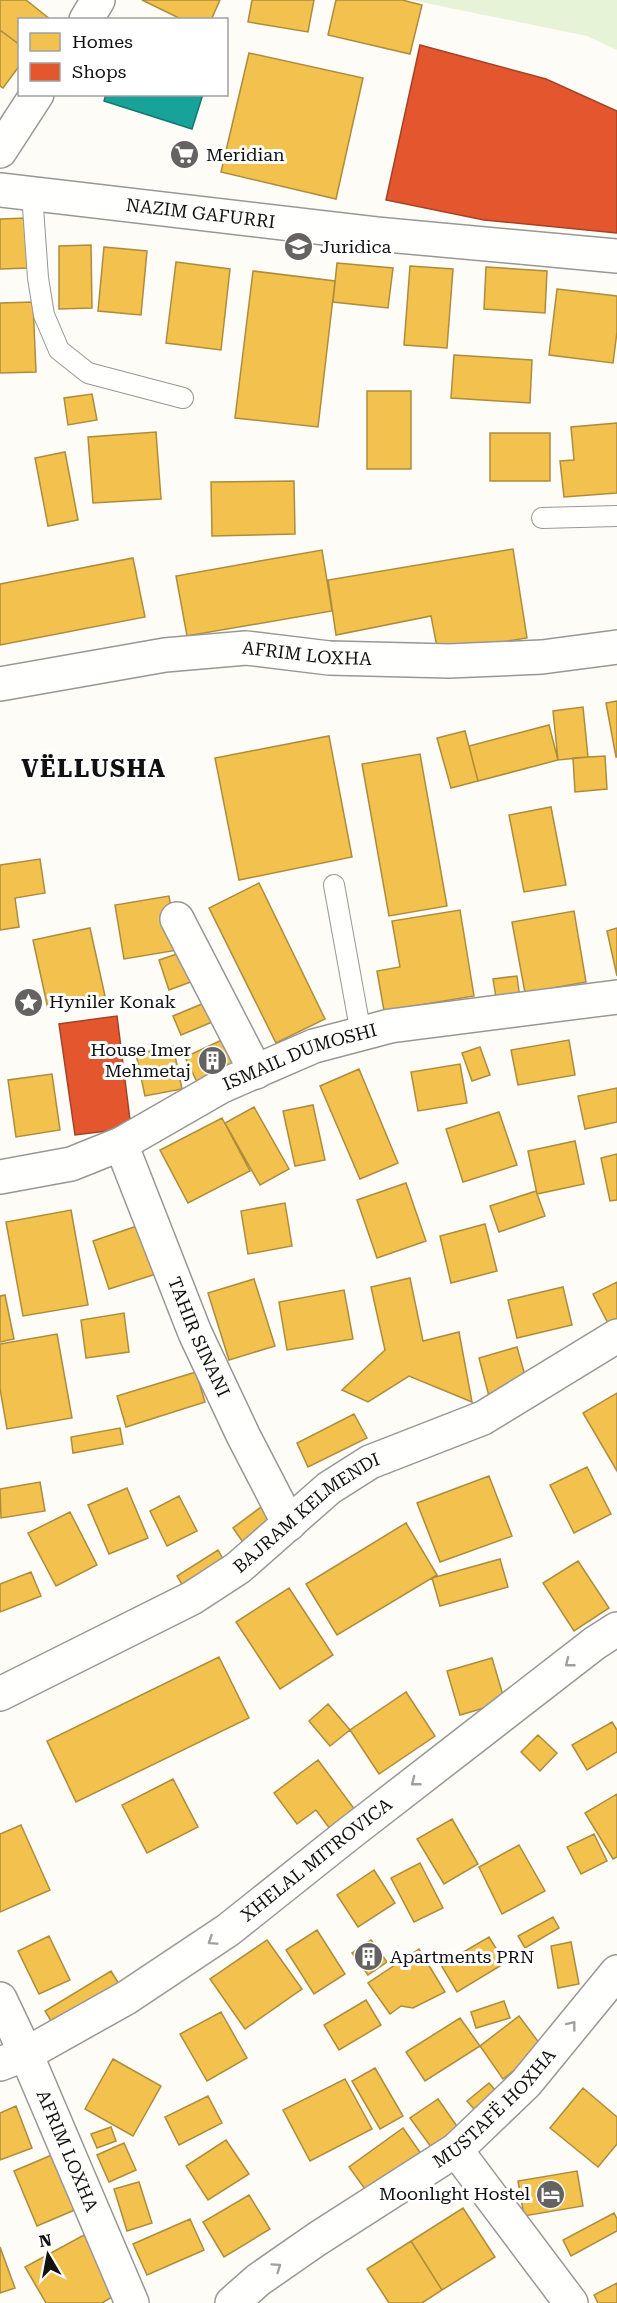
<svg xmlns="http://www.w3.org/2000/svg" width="617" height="2303" viewBox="0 0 617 2303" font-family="'Roboto Serif',serif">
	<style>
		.green { fill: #e7f3d7 }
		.homes { fill: #f2c14e; stroke: #ae8c3c; stroke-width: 1.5 }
		.shops { fill: #e4572e; stroke: #a54225; stroke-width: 1.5 }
		.public { fill: #17a398; stroke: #157770; stroke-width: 1.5 }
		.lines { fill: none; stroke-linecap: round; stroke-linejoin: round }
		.service-casing { stroke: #979795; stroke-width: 22 }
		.minor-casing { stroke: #979795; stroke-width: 36 }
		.tertiary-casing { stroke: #979795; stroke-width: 36 }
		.service { stroke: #fffffe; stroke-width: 20 }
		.minor { stroke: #fffffe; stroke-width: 33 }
		.tertiary { stroke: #fffffe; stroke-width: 33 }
		.oneway { stroke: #a0a09f }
		.labels { text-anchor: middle; stroke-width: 6; stroke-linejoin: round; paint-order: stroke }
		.poi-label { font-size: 18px; fill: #111; stroke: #fff; text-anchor: start }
		.street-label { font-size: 18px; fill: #111; stroke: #fff }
		.district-label { font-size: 24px; font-weight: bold; letter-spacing: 1.5px; fill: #111; stroke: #fff }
	</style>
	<rect width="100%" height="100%" fill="#fdfcf7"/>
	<path class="green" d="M 411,0 L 617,0 L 617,50 L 587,36 Z"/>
	<path class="homes" d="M 0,0 L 26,0 L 51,20 L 20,20 L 20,45 L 0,30 Z
		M 142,0 L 220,0 L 211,20 L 183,20 Z
		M 252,0 L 314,0 L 308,32 L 248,22 Z
		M 336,0 L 402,0 L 422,5 L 410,54 L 328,35 Z
		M 0,30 L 20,45 L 20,65 L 3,88 L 0,86 Z
		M 249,53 L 363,78 L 336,199 L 221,172 Z
		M 27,218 L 29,268 L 0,269 L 0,219 Z
		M 91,245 L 92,308 L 59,309 L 59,246 Z
		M 104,247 L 147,251 L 141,315 L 98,311 Z
		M 176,262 L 230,269 L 221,350 L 166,343 Z
		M 337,263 L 393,268 L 388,308 L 333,302 Z
		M 410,266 L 453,269 L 447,348 L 404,345 Z
		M 486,267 L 547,271 L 545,313 L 484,309 Z
		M 253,271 L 335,281 L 318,427 L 235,418 Z
		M 557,289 L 617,296 L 617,332 L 613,363 L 549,355 Z
		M 33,302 L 36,372 L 0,373 L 0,303 Z
		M 454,355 L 532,360 L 530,403 L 451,398 Z
		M 367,391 L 411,391 L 411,469 L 367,469 Z
		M 92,394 L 97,420 L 68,425 L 64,398 Z
		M 617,423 L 617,493 L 564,497 L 560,461 L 574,460 L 571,427 Z
		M 156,432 L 161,499 L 93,503 L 88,437 Z
		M 490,433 L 550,433 L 550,481 L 490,481 Z
		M 65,452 L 78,520 L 48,526 L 35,458 Z
		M 294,481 L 295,534 L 212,536 L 211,482 Z
		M 513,549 L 527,638 L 438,652 L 431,616 L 336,635 L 328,580 Z
		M 322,550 L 332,611 L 187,636 L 176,576 Z
		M 133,558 L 145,617 L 0,645 L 0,584 Z
		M 617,701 L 617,757 L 616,757 L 606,703 Z
		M 583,707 L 588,757 L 558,760 L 553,711 Z
		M 549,725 L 558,760 L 478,781 L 469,746 Z
		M 465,731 L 478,781 L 451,788 L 437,738 Z
		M 329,736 L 352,857 L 239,880 L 215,758 Z
		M 420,754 L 447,906 L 389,916 L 362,764 Z
		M 605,756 L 607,789 L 575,792 L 573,758 Z
		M 551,807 L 566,885 L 524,892 L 509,815 Z
		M 40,859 L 45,893 L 15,898 L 19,927 L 0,930 L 0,865 Z
		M 259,883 L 325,1019 L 276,1043 L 209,908 Z
		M 169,896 L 178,950 L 124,959 L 115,905 Z
		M 460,910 L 474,996 L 384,1011 L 377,971 L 400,967 L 392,921 Z
		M 574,911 L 586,982 L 525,993 L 512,922 Z
		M 90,928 L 105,996 L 48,1009 L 33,940 Z
		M 617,928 L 617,976 L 607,931 Z
		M 186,951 L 196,980 L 169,990 L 159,960 Z
		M 517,976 L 521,1007 L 498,1010 L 493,979 Z
		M 209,1001 L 217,1020 L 181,1035 L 173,1016 Z
		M 226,1038 L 238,1063 L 197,1082 L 185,1057 Z
		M 569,1040 L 575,1075 L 518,1085 L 511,1050 Z
		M 173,1046 L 182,1089 L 145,1096 L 136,1054 Z
		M 480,1047 L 490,1075 L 472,1081 L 462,1053 Z
		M 460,1064 L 467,1103 L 418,1111 L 411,1072 Z
		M 359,1069 L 398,1163 L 360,1179 L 320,1086 Z
		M 52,1074 L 60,1130 L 16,1137 L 8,1080 Z
		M 617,1088 L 617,1122 L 585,1129 L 578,1096 Z
		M 313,1105 L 325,1160 L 295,1166 L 283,1111 Z
		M 254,1107 L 289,1169 L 260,1185 L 225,1123 Z
		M 499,1112 L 517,1165 L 463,1182 L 446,1129 Z
		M 222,1118 L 250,1171 L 188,1203 L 160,1150 Z
		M 575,1141 L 584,1184 L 537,1194 L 528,1151 Z
		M 617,1154 L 617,1200 L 610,1201 L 601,1158 Z
		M 406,1183 L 426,1241 L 377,1258 L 357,1200 Z
		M 536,1191 L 545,1216 L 499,1232 L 490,1206 Z
		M 285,1203 L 292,1246 L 248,1254 L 241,1211 Z
		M 71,1210 L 88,1305 L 23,1316 L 6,1222 Z
		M 485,1224 L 497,1271 L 451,1283 L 440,1236 Z
		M 140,1225 L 156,1274 L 109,1289 L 93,1241 Z
		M 410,1278 L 423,1341 L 459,1332 L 472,1402 L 409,1376 L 368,1402 L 342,1390 L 385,1350 L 371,1287 Z
		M 254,1279 L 275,1346 L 229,1360 L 208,1293 Z
		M 617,1282 L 617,1328 L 612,1331 L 593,1294 Z
		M 563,1287 L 572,1325 L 517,1338 L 508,1300 Z
		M 344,1290 L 353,1339 L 287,1350 L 279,1302 Z
		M 5,1295 L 14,1339 L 0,1342 L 0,1296 Z
		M 124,1313 L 129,1352 L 86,1358 L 81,1320 Z
		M 57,1334 L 72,1418 L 7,1429 L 0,1389 L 0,1344 Z
		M 517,1347 L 529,1390 L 490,1400 L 479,1358 Z
		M 196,1372 L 205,1402 L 126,1427 L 117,1396 Z
		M 617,1393 L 617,1471 L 583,1413 Z
		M 354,1414 L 367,1438 L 308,1467 L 297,1443 Z
		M 120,1428 L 123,1444 L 73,1453 L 71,1437 Z
		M 587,1467 L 611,1514 L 574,1533 L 550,1485 Z
		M 489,1476 L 512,1536 L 440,1562 L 417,1503 Z
		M 40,1482 L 45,1511 L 1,1518 L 0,1489 Z
		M 127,1488 L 148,1538 L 109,1554 L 88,1505 Z
		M 179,1496 L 197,1531 L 167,1546 L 150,1511 Z
		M 269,1501 L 284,1524 L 247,1548 L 233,1528 Z
		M 70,1512 L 97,1565 L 56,1586 L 28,1533 Z
		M 406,1523 L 437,1575 L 337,1635 L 306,1584 Z
		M 218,1550 L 228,1568 L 187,1593 L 177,1576 Z
		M 500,1559 L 508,1587 L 440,1606 L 432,1578 Z
		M 578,1561 L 609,1608 L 574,1631 L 543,1583 Z
		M 31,1572 L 41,1596 L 0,1612 L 0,1584 Z
		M 289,1588 L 333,1655 L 280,1689 L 236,1622 Z
		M 219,1657 L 249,1718 L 76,1802 L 47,1741 Z
		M 492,1658 L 505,1702 L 460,1715 L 447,1671 Z
		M 406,1692 L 435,1736 L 379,1774 L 350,1730 Z
		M 328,1704 L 350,1730 L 330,1746 L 309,1721 Z
		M 612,1722 L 617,1730 L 617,1752 L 587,1770 L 572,1745 Z
		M 538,1735 L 557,1753 L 540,1771 L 521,1752 Z
		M 318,1760 L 361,1818 L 336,1837 L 316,1810 L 297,1824 L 274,1793 Z
		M 173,1779 L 198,1827 L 147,1853 L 122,1805 Z
		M 617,1794 L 617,1857 L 613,1859 L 585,1813 Z
		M 452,1819 L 478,1864 L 444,1884 L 417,1839 Z
		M 21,1825 L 50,1890 L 0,1912 L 0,1834 Z
		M 594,1834 L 607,1861 L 581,1874 L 567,1847 Z
		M 519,1845 L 545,1891 L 502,1914 L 479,1867 Z
		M 420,1863 L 443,1908 L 414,1922 L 391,1878 Z
		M 374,1870 L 395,1903 L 358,1927 L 337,1895 Z
		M 553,1917 L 559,1928 L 525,1948 L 518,1936 Z
		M 317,1930 L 345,1974 L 314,1994 L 286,1950 Z
		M 49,1936 L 70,1980 L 39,1994 L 18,1951 Z
		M 489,1937 L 505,1963 L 457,1992 L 441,1965 Z
		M 267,1940 L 302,1989 L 245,2029 L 210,1979 Z
		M 371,1940 L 387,1962 L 368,1975 L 352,1953 Z
		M 571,1942 L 579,1984 L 558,1988 L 551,1946 Z
		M 419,1949 L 445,1992 L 413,2008 L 401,2006 L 390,2014 L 368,1983 Z
		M 111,1971 L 119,1984 L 53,2024 L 45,2011 Z
		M 366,2000 L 381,2025 L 339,2050 L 324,2025 Z
		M 504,2001 L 510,2018 L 476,2028 L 471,2012 Z
		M 221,2012 L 247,2058 L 207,2081 L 180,2034 Z
		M 519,2016 L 543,2048 L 503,2079 L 480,2046 Z
		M 460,2018 L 480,2046 L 425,2081 L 406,2052 Z
		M 113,2059 L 161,2086 L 133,2136 L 85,2109 Z
		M 375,2068 L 403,2116 L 380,2129 L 352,2081 Z
		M 345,2079 L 372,2129 L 310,2161 L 283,2110 Z
		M 489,2083 L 496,2091 L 474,2109 L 467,2101 Z
		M 583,2088 L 617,2117 L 617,2144 L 598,2167 L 550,2128 Z
		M 208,2096 L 222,2123 L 179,2145 L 165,2117 Z
		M 438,2099 L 461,2132 L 434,2151 L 410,2118 Z
		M 16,2106 L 32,2148 L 0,2160 L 0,2113 Z
		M 111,2127 L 116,2141 L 97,2148 L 91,2134 Z
		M 403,2128 L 424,2158 L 370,2196 L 349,2167 Z
		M 226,2140 L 249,2174 L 208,2200 L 186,2166 Z
		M 124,2143 L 136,2170 L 109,2182 L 97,2155 Z
		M 54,2154 L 77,2209 L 37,2226 L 14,2171 Z
		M 577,2171 L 583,2206 L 524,2216 L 518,2181 Z
		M 139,2182 L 152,2223 L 127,2231 L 114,2189 Z
		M 249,2195 L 270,2229 L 224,2257 L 203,2222 Z
		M 463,2208 L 495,2257 L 442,2290 L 411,2241 Z
		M 614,2213 L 617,2219 L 617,2231 L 571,2256 L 563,2240 Z
		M 190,2219 L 204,2250 L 147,2275 L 133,2244 Z
		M 84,2235 L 117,2294 L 102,2303 L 46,2303 L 25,2267 Z
		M 411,2241 L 442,2290 L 422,2303 L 389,2303 L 367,2269 Z
		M 0,2247 L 15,2288 L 0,2293 Z
		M 617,2283 L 617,2303 L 598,2303 L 594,2295 Z"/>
	<path class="shops" d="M 420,45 L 546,79 L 617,111 L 617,233 L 484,220 L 386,200 Z
		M 117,1016 L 131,1128 L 75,1135 L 59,1024 Z"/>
	<path class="public" d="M 106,94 L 203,94 L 192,129 L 104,101 Z"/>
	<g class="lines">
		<defs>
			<path id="service" d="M 32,193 L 38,278 L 44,315 L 59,350 L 88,373 L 183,398
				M 542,518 L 617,516
				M 334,885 L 361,1034"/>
			<g id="minor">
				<path d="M 86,20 L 98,0"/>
				<path d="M 0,151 L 37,94"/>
				<path id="s1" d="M 0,684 L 165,655 L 246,648 L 329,658 L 449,661 L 542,657 L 617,647"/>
				<path d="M 177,919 L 256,1072"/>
				<path id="s2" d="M 121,1144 L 195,1333 L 243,1435 L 289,1524"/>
				<path id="s3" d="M 0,1177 L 71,1164 L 121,1144 L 222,1086 L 314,1046 L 390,1026 L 617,997"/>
				<path id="s4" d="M 0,1694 L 192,1598 L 238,1568 L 329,1488 L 370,1462 L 483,1418 L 617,1336"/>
				<path id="s5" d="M 0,1999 L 26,2054 L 132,2303"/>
				<path id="s6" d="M 0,2064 L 26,2054 L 126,1998 L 228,1930 L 346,1836 L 595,1643 L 617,1629"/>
				<path d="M 456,2150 L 571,2303"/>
				<path id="s7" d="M 232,2303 L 258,2280 L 317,2239 L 456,2150 L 526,2083 L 617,1972"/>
			</g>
			<g id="tertiary">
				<path id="s8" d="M 0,190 L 376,234 L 617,256"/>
			</g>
		</defs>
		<use href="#service" class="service-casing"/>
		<use href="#minor" class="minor-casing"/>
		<use href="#tertiary" class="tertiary-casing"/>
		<use href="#service" class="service"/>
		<use href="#minor" class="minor"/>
		<use href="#tertiary" class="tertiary"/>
	</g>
	<defs><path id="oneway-chevron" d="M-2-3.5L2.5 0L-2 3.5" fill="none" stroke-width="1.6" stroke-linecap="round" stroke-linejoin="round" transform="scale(1.5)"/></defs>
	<g class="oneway">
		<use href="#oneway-chevron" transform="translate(569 1663) rotate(142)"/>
		<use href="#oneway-chevron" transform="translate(415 1782) rotate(142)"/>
		<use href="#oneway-chevron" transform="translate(212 1941) rotate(146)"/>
		<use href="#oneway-chevron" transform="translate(572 2025) rotate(-52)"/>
		<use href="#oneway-chevron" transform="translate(277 2267) rotate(-35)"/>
	</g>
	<defs>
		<symbol id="supermarket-disc" viewBox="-11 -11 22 22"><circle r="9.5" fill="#646362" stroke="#fff"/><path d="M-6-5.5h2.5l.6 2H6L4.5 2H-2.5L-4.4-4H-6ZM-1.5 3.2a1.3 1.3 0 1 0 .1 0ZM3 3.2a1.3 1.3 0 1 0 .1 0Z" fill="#fff"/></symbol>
		<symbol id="university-disc" viewBox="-11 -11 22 22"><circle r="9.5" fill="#646362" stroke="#fff"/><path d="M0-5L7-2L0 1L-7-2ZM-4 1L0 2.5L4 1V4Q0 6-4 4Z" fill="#fff"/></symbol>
		<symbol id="sight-disc" viewBox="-11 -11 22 22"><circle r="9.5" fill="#646362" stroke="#fff"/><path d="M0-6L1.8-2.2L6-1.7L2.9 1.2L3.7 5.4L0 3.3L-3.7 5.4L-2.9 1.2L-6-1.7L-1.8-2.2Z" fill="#fff"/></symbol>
		<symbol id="building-disc" viewBox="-11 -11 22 22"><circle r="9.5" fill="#646362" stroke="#fff"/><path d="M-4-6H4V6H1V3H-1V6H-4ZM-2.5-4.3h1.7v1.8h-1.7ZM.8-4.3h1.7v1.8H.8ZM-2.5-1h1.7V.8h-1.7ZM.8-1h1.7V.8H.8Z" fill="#fff"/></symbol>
		<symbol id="hotel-disc" viewBox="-11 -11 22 22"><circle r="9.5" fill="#646362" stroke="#fff"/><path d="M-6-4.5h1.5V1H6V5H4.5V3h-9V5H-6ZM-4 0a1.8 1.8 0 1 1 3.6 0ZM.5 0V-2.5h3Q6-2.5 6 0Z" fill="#fff"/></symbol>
	</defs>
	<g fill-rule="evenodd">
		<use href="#supermarket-disc" x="168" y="138" width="33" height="33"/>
		<use href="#university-disc" x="282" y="230" width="33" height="33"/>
		<use href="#sight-disc" x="12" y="986" width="33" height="33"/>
		<use href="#building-disc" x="196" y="1044" width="33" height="33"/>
		<use href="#building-disc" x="352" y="1940" width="33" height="33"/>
		<use href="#hotel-disc" x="534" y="2178" width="33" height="33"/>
	</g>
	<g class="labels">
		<g class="poi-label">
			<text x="206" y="161">Meridian</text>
			<text x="320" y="253">Juridica</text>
			<text x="49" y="1008">Hyniler Konak</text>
			<text x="191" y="1056" text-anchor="end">House Imer<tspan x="191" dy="21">Mehmetaj</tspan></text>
			<text x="390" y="1963">Apartments PRN</text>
			<text x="530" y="2200" text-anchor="end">Moonlıght Hostel</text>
		</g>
		<g class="street-label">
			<text dy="6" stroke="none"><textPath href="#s8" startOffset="202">NAZIM GAFURRI</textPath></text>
			<text dy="6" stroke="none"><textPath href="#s1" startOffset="310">AFRIM LOXHA</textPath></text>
			<text dy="6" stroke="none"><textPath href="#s3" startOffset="326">ISMAIL DUMOSHI</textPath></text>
			<text dy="6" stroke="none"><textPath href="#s2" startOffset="208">TAHIR SINANI</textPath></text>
			<text dy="6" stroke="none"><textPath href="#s4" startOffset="358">BAJRAM KELMENDI</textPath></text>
			<text dy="6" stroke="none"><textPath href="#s6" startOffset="378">XHELAL MITROVICA</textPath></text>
			<text dy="6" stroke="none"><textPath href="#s7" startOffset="328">MUSTAFË HOXHA</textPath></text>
			<text dy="6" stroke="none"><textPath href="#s5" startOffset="166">AFRIM LOXHA</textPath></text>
		</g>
		<g class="district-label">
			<text x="94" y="777">VËLLUSHA</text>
		</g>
	</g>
	<rect x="18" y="18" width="210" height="78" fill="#ffffff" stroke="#a0a0a0" stroke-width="1.5"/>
	<rect x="30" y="33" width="30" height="18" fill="#f2c14e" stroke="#a0a0a0" stroke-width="1.5"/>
	<text x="72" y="48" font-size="18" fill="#111111">Homes</text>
	<rect x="30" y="63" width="30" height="18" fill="#e4572e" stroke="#a0a0a0" stroke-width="1.5"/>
	<text x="72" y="78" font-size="18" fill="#111111">Shops</text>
	<g transform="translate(48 2255) rotate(350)" stroke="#ffffff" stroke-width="4.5" paint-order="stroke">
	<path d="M0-4.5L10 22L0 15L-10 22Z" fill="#111111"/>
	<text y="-9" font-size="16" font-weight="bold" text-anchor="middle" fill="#111111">N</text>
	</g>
</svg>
